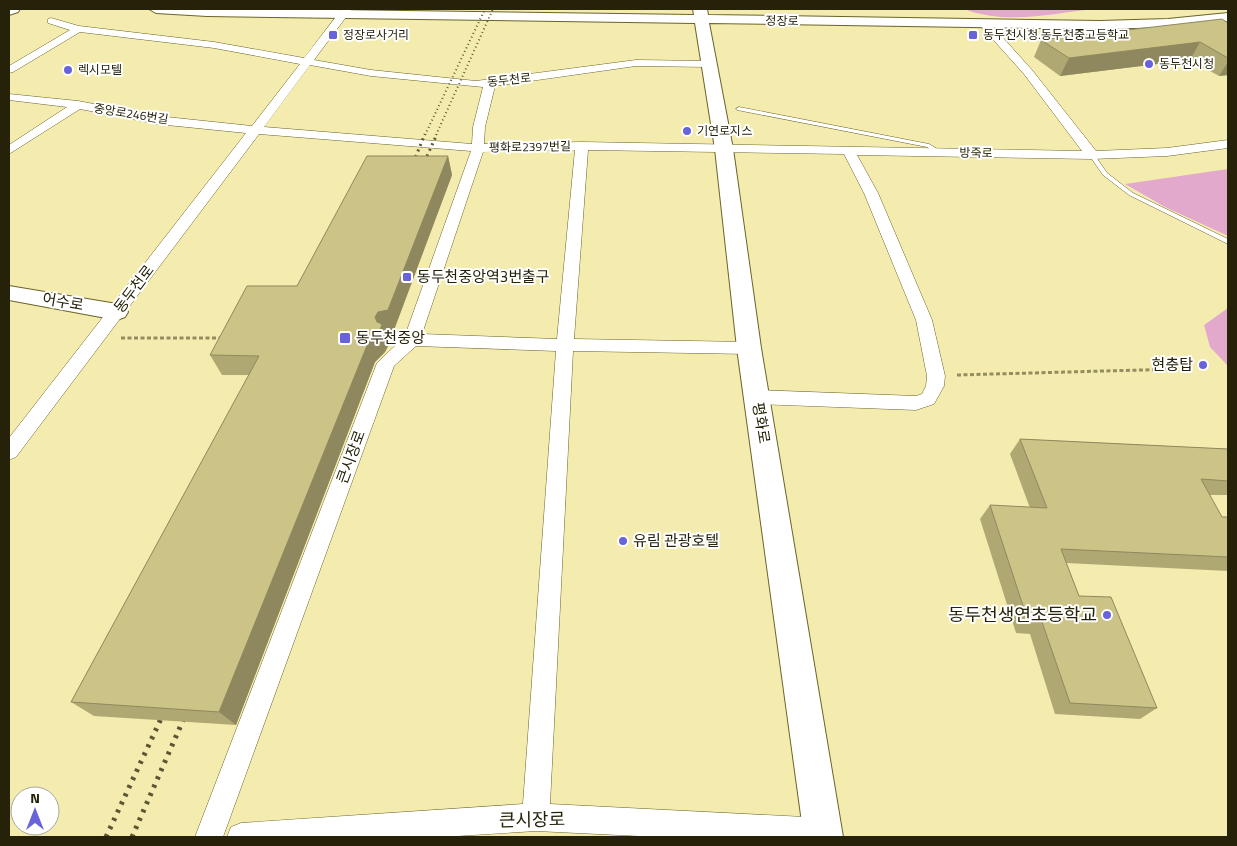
<svg xmlns="http://www.w3.org/2000/svg" width="1237" height="846" viewBox="0 0 1237 846" font-family="'Titillium Web','Noto Sans KR',sans-serif">
	<style>
		.green { fill: #e3a9cd }
		.lines { fill: none; stroke-linecap: round; stroke-linejoin: round }
		.lane-casing { stroke: #6b6328; stroke-width: 1 }
		.street-casing { stroke: #6b6328; stroke-width: 1 }
		.secondary-casing { stroke: #6b6328; stroke-width: 2 }
		.path { stroke: #928c60; stroke-width: 3; stroke-dasharray: 4 2.5; stroke-linecap: butt }
		.lane { fill: #fff; fill-rule: evenodd }
		.street { fill: #fff; fill-rule: evenodd }
		.secondary { fill: #fff; fill-rule: evenodd }
		.rail-far2 { stroke: #5a5634; stroke-width: 2; stroke-dasharray: 1 3; stroke-linecap: butt }
		.rail-far1 { stroke: #5a5634; stroke-width: 3; stroke-dasharray: 2 4; stroke-linecap: butt }
		.rail { stroke: #5a5634; stroke-width: 5; stroke-dasharray: 3 6; stroke-linecap: butt }
		.wall { fill: #afa873 }
		.shaded-wall { fill: #8f885e }
		.building { fill: #ccc386; stroke: #8f885e }
		.poi-dot { fill: #6862db; stroke: #fff; stroke-width: 2 }
		.labels { text-anchor: middle; stroke-width: 4; stroke-linejoin: round; paint-order: stroke }
		.far-street-label { font-size: 12px; fill: #252209; stroke: #fff }
		.far-poi-label { font-size: 12px; fill: #252209; stroke: #fff; text-anchor: start }
		.poi-label { font-size: 15px; fill: #252209; stroke: #fff; text-anchor: start }
		.street-label { font-size: 15px; fill: #252209; stroke: #fff }
		.near-poi-label { font-size: 18px; fill: #252209; stroke: #fff; text-anchor: end }
		.near-street-label { font-size: 18px; fill: #252209; stroke: #fff }
	</style>
	<rect width="100%" height="100%" fill="#f4ecae"/>
	<path class="green" d="M 964,9 L 1093,9 C 1050,14 1006,25 964,9 Z
		M 1228,169 L 1228,236 L 1165,207 L 1125,184 Z
		M 1228,308 L 1228,366 L 1210,347 L 1204,325 Z"/>
	<g class="lines">
		<defs>
			<path id="lane" d="M 739,107 L 929,144 L 942,152 L 939,154 L 927,147 L 737,110 L 736,109 Z
				M 1090,154 L 1094,154 L 1107,173 L 1133,193 L 1228,239 L 1228,244 L 1129,195 L 1103,175 L 1089,155 Z"/>
			<path id="street" d="M 342,9 L 352,9 L 314,60 L 371,70 L 476,81 L 636,60 L 710,61 L 715,64 L 710,67 L 636,66 L 495,86 L 485,127 L 484,144 L 582,142 L 1082,151 L 1024,74 L 980,25 L 980,21 L 988,21 L 1032,70 L 1096,151 L 1167,148 L 1228,140 L 1228,148 L 1167,156 L 1092,159 L 857,155 L 878,193 L 932,320 L 945,376 L 944,386 L 934,404 L 916,410 L 757,404 L 751,402 L 748,397 L 751,392 L 757,390 L 916,396 L 922,394 L 926,386 L 927,376 L 916,320 L 864,193 L 844,154 L 588,150 L 574,339 L 749,342 L 755,344 L 758,348 L 755,352 L 749,354 L 573,351 L 550,804 L 824,818 L 834,822 L 838,832 L 836,837 L 660,837 L 536,831 L 441,837 L 227,837 L 231,827 L 241,823 L 523,804 L 556,351 L 416,346 L 394,366 L 223,837 L 195,837 L 377,363 L 397,344 L 385,341 L 383,337 L 385,333 L 391,331 L 406,333 L 471,151 L 259,134 L 16,457 L 9,460 L 9,438 L 246,133 L 157,124 L 80,109 L 9,154 L 9,145 L 67,107 L 9,100 L 9,94 L 78,101 L 157,116 L 252,126 L 300,64 L 214,48 L 80,32 L 13,72 L 9,73 L 9,66 L 70,30 L 48,23 L 48,19 L 51,18 L 79,26 L 214,42 L 304,58 ZM 310,65 L 371,76 L 483,87 L 473,127 L 472,144 L 264,127 ZM 575,150 L 557,339 L 422,334 L 483,152 Z"/>
			<path id="secondary" d="M 9,9 L 20,9 L 18,12 L 9,15 Z
				M 149,9 L 264,9 L 694,15 L 693,9 L 707,9 L 708,15 L 1100,21 L 1168,19 L 1228,13 L 1228,21 L 1168,27 L 1100,29 L 709,23 L 733,149 L 761,348 L 843,837 L 804,837 L 737,348 L 715,149 L 695,23 L 207,16 L 156,13 Z
				M 9,286 L 117,304 L 125,307 L 128,312 L 125,317 L 117,320 L 9,300 Z"/>
		</defs>
		<use href="#lane" class="lane-casing"/>
		<use href="#street" class="street-casing"/>
		<use href="#secondary" class="secondary-casing"/>
		<path class="path" d="M 121,338 L 222,338
			M 957,375 L 1178,369"/>
		<use href="#lane" class="lane"/>
		<use href="#street" class="street"/>
		<use href="#secondary" class="secondary"/>
		<path class="rail-far2" d="M 425,135 L 485,9
			M 436,135 L 493,9"/>
		<path class="rail-far1" d="M 422,167 L 437,134
			M 411,168 L 425,134"/>
		<path class="rail" d="M 106,837 L 166,708
			M 132,837 L 188,709"/>
	</g>
	<path class="wall" d="M 1228,23 L 1228,75 L 1219,76 L 1190,60 L 1060,76 L 1034,57 L 1041,40 Z
		M 448,156 L 452,175 L 394,330 L 384,331 L 389,344 L 385,352 L 375,362 L 236,725 L 94,716 L 71,702 L 249,375 L 222,375 L 210,355 L 297,286 Z
		M 1020,439 L 1228,449 L 1228,495 L 1209,495 L 1222,517 L 1228,517 L 1228,571 L 1066,563 L 1079,596 L 1157,708 L 1140,719 L 1055,714 L 1030,634 L 1016,633 L 980,519 L 990,505 L 1030,508 L 1010,454 Z"/>
	<path class="shaded-wall" d="M 1200,42 L 1190,60 L 1060,76 L 1069,58 Z
		M 1228,62 L 1228,75 L 1219,76 Z
		M 448,156 L 452,175 L 394,330 L 384,331 L 389,344 L 385,352 L 375,362 L 236,725 L 219,712 L 375,317 Z"/>
	<path class="building" d="M 1222,19 L 1228,23 L 1228,58 L 1200,42 L 1069,58 L 1041,40 Z
		M 367,156 L 448,156 L 388,310 L 378,312 L 375,317 L 377,322 L 382,324 L 379,333 L 368,343 L 219,712 L 71,702 L 259,356 L 210,355 L 247,286 L 297,286 Z
		M 1020,439 L 1228,449 L 1228,481 L 1201,479 L 1222,517 L 1228,517 L 1228,557 L 1061,549 L 1079,596 L 1111,597 L 1157,708 L 1070,703 L 1042,622 L 1028,621 L 990,505 L 1047,508 Z"/>
	<g class="poi-dot">
		<rect x="328" y="30" width="10" height="10" rx="2.5"/>
		<rect x="968" y="30" width="10" height="10" rx="2.5"/>
		<circle cx="1149" cy="64" r="5"/>
		<circle cx="68" cy="70" r="5"/>
		<circle cx="687" cy="131" r="5"/>
		<rect x="402" y="272" width="10" height="10" rx="2.5"/>
		<rect x="339" y="332" width="12" height="12" rx="2.5"/>
		<circle cx="1203" cy="365" r="5"/>
		<circle cx="623" cy="541" r="5"/>
		<circle cx="1107" cy="615" r="5"/>
	</g>
	<g class="labels">
		<g class="far-street-label">
			<text transform="translate(782 21) rotate(1)" y="4">정장로</text>
			<text transform="translate(509 80) rotate(-6)" y="4">동두천로</text>
			<text transform="translate(131 114) rotate(9)" y="4">중앙로246번길</text>
			<text transform="translate(530 147) rotate(-1)" y="4">평화로2397번길</text>
			<text transform="translate(976 153) rotate(1)" y="4">방죽로</text>
		</g>
		<g class="far-poi-label">
			<text x="343" y="39">정장로사거리</text>
			<text x="983" y="39">동두천시청.동두천중고등학교</text>
			<text x="1159" y="68">동두천시청</text>
			<text x="78" y="74">렉시모텔</text>
			<text x="697" y="135">기연로지스</text>
		</g>
		<g class="poi-label">
			<text x="417" y="282">동두천중앙역3번출구</text>
			<text x="356" y="343">동두천중앙</text>
			<text x="1193" y="370" text-anchor="end">현충탑</text>
			<text x="633" y="546">유림 관광호텔</text>
		</g>
		<g class="street-label">
			<text transform="translate(134 289) rotate(-53)" y="5">동두천로</text>
			<text transform="translate(63 302) rotate(10)" y="5">어수로</text>
			<text transform="translate(761 423) rotate(81)" y="5">평화로</text>
			<text transform="translate(351 457) rotate(-70)" y="5">큰시장로</text>
		</g>
		<g class="near-poi-label">
			<text x="1097" y="621">동두천생연초등학교</text>
		</g>
		<g class="near-street-label">
			<text transform="translate(532 820) rotate(-1)" y="6">큰시장로</text>
		</g>
	</g>
	<rect width="1237" height="846" fill="none" stroke="#252209" stroke-width="20"/>
	<g transform="translate(35 811)"><circle r="24" fill="#ffffff" stroke="#a8a79d"/>
	<path d="M0-4L9 19L0 12L-9 19Z" fill="#6862db"/>
	<text y="-8" font-size="14" font-weight="bold" text-anchor="middle" fill="#252209">N</text>
	</g>
</svg>
